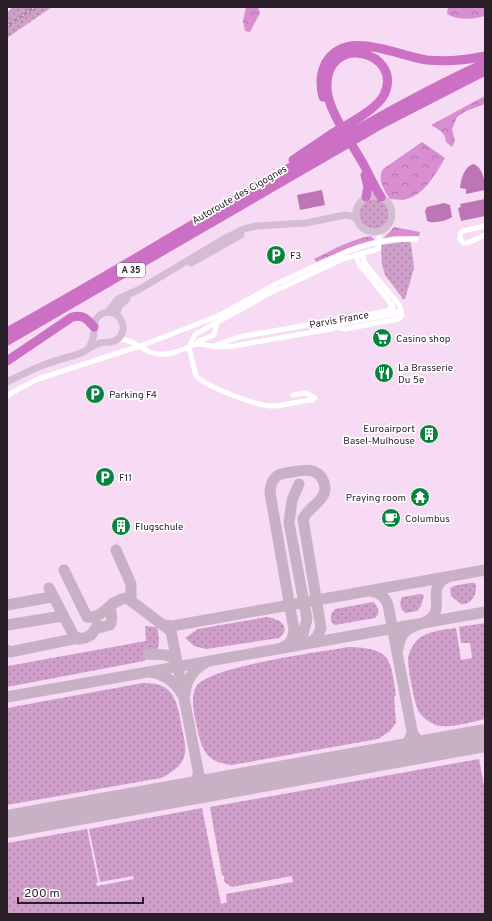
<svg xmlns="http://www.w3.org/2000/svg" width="492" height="921" viewBox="0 0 492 921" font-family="Overpass,sans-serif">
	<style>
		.grass { fill: url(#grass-dots) }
		.forest { fill: url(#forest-crowns) }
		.water { fill: #bd75b6 }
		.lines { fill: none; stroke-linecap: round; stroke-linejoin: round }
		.taxiway { stroke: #c8b0c5; stroke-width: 11 }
		.runway { stroke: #c8b0c5; stroke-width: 28 }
		.street { stroke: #fff; stroke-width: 5 }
		.secondary { stroke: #d4bcd2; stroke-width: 7 }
		.highway { stroke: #cb70c4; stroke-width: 9 }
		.rail-casing { stroke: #9a8597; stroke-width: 2.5 }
		.rail { stroke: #fff; stroke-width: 1; stroke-dasharray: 3; stroke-linecap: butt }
		.labels { text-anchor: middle; stroke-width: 3.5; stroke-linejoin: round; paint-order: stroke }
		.shield { fill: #fff; stroke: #6a6269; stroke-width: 1 }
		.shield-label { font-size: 9px; font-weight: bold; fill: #2a1f29 }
		.street-label { font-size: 10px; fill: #2a1f29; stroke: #fff }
		.poi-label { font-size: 10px; fill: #2a1f29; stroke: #fff; text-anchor: start }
	</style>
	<defs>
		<pattern id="grass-dots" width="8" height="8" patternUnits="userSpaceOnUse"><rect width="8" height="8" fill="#cf9fc9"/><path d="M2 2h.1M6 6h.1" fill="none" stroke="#a881a3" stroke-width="1.8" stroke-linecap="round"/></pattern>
		<pattern id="forest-crowns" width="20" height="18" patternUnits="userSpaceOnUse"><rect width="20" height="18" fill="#d88ed1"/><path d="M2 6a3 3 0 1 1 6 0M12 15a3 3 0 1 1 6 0" fill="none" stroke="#af73aa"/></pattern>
	</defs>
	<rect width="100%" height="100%" fill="#f7daf3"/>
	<path class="grass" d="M 7,7 L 52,7 L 7,38 Z
		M359 214a15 15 0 1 1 30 0a15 15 0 1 1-30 0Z
		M 408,241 L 411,243 L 414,268 L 405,299 L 403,299 L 385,275 L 382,265 L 381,245 Z
		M 469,583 L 475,583 C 479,592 471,606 461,604 L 451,596 L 450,588 L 454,586 Z
		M 421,594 L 424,595 L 421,606 L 417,611 L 406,613 C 400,610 399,604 402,597 Z
		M 373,602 C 378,606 381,613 375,618 L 335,625 L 331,622 L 331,614 L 335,609 Z
		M 267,617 C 278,618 293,627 279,638 L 206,649 L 194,646 L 185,638 L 198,629 Z
		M 485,623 L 485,719 C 472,722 448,729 436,725 C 429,722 423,718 419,712 C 414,703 408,668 408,658 C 409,653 411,648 414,644 C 423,631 441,630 456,628 L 461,660 L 472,658 L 470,643 L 461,643 L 459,627 Z
		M 145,626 L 157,627 C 160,644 162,650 144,661 L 7,687 L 8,666 L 146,641 Z
		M 348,647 C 391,648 391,658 396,696 L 394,696 L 396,723 L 390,731 L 378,739 L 232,765 C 209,762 203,754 198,732 C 196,719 189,700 196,687 C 208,666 322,652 348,647 Z
		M 143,683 C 147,683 152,683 156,684 C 177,688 179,712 182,729 C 184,738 187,749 184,757 C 181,767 169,774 161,778 L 7,805 L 7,708 Z
		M 479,759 L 484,785 L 485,786 L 485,914 L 7,914 L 7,843 L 87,829 L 98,882 L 96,883 L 97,886 L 134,879 L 133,876 L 100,882 L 89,829 L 202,808 L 221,904 L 227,902 L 226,894 L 293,882 L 292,876 L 232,887 L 227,884 L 224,881 L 224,876 L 222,875 L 210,807 Z"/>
	<path class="forest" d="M 246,7 L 258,7 L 260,13 L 250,32 L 245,31 L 243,21 Z
		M 448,7 L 485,7 L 485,16 C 473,19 459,21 447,14 Z
		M 485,96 L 485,104 L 466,111 L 457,117 L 452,129 L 455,141 L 452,147 L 446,142 C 445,132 439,130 431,125 Z
		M 422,142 L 445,158 C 435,175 424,196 403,200 C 399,200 394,199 390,199 C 384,190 377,179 383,169 Z
		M 394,227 L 420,232 L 419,236 L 395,236 L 384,238 Z
		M 370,236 L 373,238 L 374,240 L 356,245 L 316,262 L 314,259 C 332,250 350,240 370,236 Z"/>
	<path class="water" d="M 473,164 C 483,167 485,181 485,190 L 466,194 L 466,189 L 460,188 C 461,179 464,167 473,164 Z
		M 322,190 L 325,205 L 300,210 L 297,195 Z
		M 485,199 L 485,216 L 461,221 L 458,208 L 461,207 L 460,204 Z
		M 444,203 L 450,205 L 452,217 C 446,221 433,224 427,221 L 425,211 L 427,207 Z"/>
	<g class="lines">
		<path class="taxiway" d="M 116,550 L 131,584 L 131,600
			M 64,570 L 87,617 C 103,620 110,599 127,598 L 171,631 L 199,775 C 206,786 215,786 227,785
			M 49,588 L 74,636 L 80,639
			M 370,591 C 379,592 385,596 388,605 L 412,731
			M 7,605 L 51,597 L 55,599
			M 7,625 L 63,616
			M 97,625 L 102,627 L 110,625 C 115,618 107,610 113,603
			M 164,625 L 172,626 L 485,570
			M 295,642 L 303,634 L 307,619 L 289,523 L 292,500 L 299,484
			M 283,647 C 291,644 293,638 294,630 L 270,493 C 270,486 272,480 277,476 C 281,473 287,473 292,472 C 303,470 317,467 323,480 C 332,499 309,505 303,519 L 321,628 L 317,637 L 310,643 L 300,638 L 294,628
			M 398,649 C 402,619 424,630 434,615 C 442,601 427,587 448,577
			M 7,650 L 10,652 L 73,639 L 85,638 L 91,635 L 96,628 L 102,627
			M 148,654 C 160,655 174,652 178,666
			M 150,672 C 164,674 175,682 182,694
			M 185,694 C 186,680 193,670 205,663
			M 7,697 L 485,612
			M 391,755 C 402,751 410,744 412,731 C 417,742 423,747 436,747
			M 173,794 C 186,791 198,787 198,772"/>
		<path class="runway" d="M 7,824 L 485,738"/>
		<path class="street" d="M 7,9 L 9,7
			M 485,226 L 463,231 L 460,234 L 460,239 L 463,243 L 468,243 L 485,235
			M 360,254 L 357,257 L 359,264 L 392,305 L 394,312
			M 336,327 L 345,329 L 399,319 L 402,315 L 400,307
			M 117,340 C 134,337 142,353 158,354 C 171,356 185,348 197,344 L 199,341 L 214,335 L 217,323
			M 197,344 L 222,347 L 234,346 L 331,329 L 345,323 L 396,314 L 400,310 L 400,306 L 364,262 L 363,256 L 364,253
			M 216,345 L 239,337 L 388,311 L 392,305
			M 293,395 L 306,393 L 315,398
			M 7,396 L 17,390 L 38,379 L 146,344 L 218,316 L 276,284 L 348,251 L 370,244 L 390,240 L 416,239
			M 312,400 C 299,401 287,405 274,406 C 259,407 207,387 196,376 L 189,347 L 195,335 L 206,328 L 238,311 L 268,294 L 343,259 L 378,249 L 379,247 L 379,232"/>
		<path class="secondary" d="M356 214a18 18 0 1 1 36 0a18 18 0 1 1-36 0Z
			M 191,263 L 241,235
			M 108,312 L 118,299 L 140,289 L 222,240 L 244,229 L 256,226 L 306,223 L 345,215 L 351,216 L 357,219
			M 117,314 L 119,306 L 127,299
			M 7,382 C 21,375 34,368 49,363 C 59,359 71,357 81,353 C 88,350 93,345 100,343 C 106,341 112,344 118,339 C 123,335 125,326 121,320 C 117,312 107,310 100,315 C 93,320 95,326 94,334 C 93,339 91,344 89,348"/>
		<path class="highway" d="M 323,97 C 320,86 320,75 325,64 C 345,27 397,56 427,60 C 446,62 466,60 485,56
			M 293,160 C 306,151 320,142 333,133 C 348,124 376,110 384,95 C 405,51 324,31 327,89 C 328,112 354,146 365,167 C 370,177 375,188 381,197
			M 365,175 L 368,187 L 366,197
			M 7,332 C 114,273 218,208 324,148 C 377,118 430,88 485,63
			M 7,341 L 378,126 L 485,71
			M 7,361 L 72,317 C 83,314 87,319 94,327"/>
		<defs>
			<path id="rail" d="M 7,26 L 35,7"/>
		</defs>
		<use href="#rail" class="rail-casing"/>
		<use href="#rail" class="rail"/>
	</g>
	<defs>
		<symbol id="parking-disc" viewBox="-11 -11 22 22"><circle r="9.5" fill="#07833d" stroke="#fff"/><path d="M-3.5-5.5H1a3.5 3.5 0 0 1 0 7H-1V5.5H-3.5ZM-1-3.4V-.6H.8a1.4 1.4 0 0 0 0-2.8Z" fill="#fff"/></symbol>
		<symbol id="supermarket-disc" viewBox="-11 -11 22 22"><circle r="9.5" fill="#07833d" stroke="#fff"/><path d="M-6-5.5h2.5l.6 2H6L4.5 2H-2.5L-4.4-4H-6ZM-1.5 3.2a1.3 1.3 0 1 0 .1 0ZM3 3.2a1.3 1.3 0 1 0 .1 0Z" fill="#fff"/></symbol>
		<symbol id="restaurant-disc" viewBox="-11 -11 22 22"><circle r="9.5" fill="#07833d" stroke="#fff"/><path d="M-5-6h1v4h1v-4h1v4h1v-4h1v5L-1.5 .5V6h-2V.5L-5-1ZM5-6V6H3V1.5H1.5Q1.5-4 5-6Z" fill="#fff"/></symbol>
		<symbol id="building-disc" viewBox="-11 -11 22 22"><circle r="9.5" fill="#07833d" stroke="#fff"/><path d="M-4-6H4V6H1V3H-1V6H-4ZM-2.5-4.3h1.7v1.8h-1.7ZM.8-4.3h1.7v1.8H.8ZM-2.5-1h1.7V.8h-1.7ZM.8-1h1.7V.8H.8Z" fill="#fff"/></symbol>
		<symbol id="temple-disc" viewBox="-11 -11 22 22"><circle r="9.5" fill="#07833d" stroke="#fff"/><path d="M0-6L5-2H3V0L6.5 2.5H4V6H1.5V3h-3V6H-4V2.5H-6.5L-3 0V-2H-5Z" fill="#fff"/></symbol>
		<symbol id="cafe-disc" viewBox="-11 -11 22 22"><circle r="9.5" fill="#07833d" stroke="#fff"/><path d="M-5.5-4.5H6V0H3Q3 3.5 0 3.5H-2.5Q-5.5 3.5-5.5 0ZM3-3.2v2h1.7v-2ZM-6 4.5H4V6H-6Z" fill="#fff"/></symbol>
	</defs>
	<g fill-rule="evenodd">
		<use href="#parking-disc" x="265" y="244" width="22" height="22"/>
		<use href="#supermarket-disc" x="371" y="327" width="22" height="22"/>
		<use href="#restaurant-disc" x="373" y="362" width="22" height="22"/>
		<use href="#parking-disc" x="84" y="383" width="22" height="22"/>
		<use href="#building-disc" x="418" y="423" width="22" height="22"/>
		<use href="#parking-disc" x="94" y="466" width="22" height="22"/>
		<use href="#temple-disc" x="409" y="486" width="22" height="22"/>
		<use href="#cafe-disc" x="380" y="507" width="22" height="22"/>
		<use href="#building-disc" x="110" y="515" width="22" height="22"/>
	</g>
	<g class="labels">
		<rect class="shield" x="117" y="263" width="28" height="14" rx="3"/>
		<g class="shield-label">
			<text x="131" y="273">A 35</text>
		</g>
		<g class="street-label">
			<text transform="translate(239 194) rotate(-30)" y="4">Autoroute des Cigognes</text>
			<text transform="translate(339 319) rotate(-10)" y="4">Parvis France</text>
		</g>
		<g class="poi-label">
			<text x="290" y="259">F3</text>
			<text x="396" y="342">Casino shop</text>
			<text x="398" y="371">La Brasserie<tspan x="398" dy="12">Du 5e</tspan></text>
			<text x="109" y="398">Parking F4</text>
			<text x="415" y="432" text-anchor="end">Euroairport<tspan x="415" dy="12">Basel-Mulhouse</tspan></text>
			<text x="119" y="481">F11</text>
			<text x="406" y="501" text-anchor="end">Praying room</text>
			<text x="405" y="522">Columbus</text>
			<text x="135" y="530">Flugschule</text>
		</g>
	</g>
	<rect width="492" height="921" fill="none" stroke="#2a1f29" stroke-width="16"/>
	<path d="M18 897v6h125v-6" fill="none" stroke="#2a1f29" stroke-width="2"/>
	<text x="24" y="897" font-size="12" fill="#2a1f29" stroke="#ffffff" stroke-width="3" paint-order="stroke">200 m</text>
</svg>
